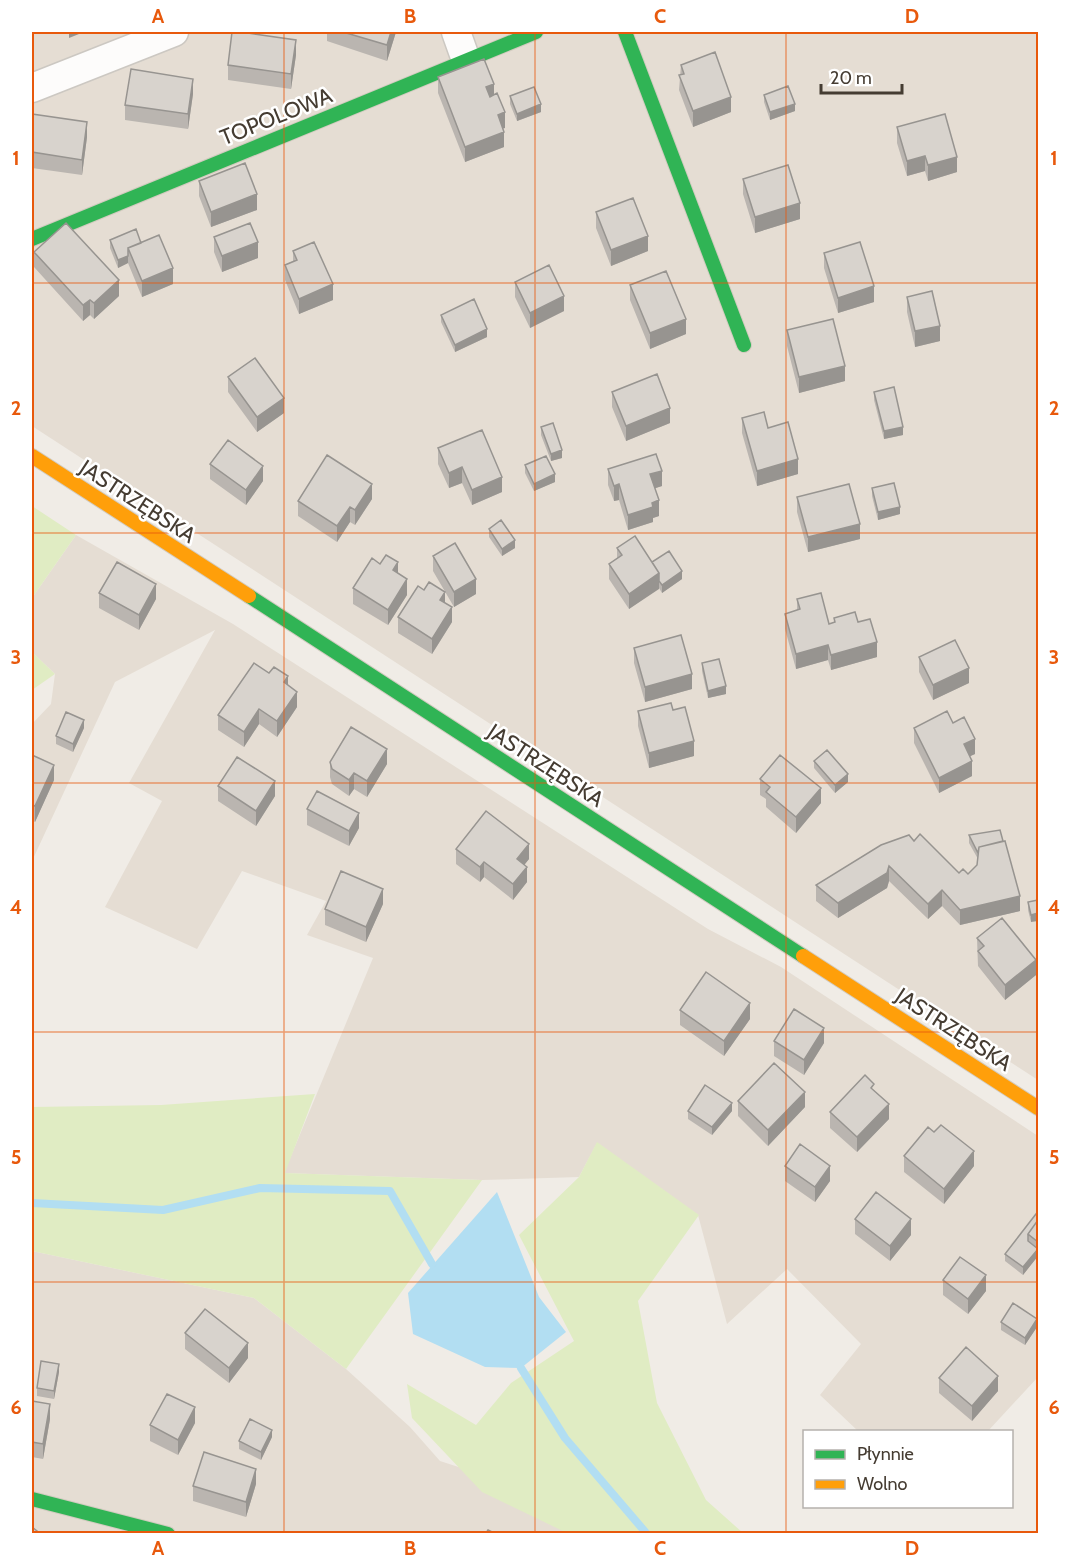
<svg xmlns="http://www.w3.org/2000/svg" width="1070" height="1565" viewBox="0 0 1070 1565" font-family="Cabin,sans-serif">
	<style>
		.residential { fill: #e5ddd3 }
		.green { fill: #e0ecc3 }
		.water { fill: #b2def2 }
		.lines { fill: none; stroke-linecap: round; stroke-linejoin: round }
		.stream { stroke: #b2def2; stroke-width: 8 }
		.street-casing { stroke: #ccc8c2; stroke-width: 31 }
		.fast-casing { stroke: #d2cbbf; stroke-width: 16 }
		.slow-casing { stroke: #d2cbbf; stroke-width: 16 }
		.street { stroke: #fdfcfb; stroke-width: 28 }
		.fast { stroke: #30b455; stroke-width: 14 }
		.slow { stroke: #ff9f0a; stroke-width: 14 }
		.wall { fill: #bab5b0 }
		.shaded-wall { fill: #979490 }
		.building { fill: #d8d3cd; stroke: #979490; stroke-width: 1.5 }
		.grid { fill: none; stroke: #e8590c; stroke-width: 1.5; stroke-opacity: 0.55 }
		.labels { text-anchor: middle; stroke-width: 5; stroke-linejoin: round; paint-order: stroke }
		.street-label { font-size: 22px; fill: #453c32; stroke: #fff }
		.neatline { fill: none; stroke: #e8590c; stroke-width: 2 }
		.grid-label { font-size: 20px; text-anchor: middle; font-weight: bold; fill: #e8590c }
	</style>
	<rect width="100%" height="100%" fill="#f0ece6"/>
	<path class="residential" d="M 32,32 L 1038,32 L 1038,1080 L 32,426 Z
		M 76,535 L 233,624 L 708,929 L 781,967 L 1038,1136 L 1038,1377 L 988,1431 L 858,1431 L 820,1395 L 861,1344 L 787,1269 L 727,1324 L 698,1215 L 597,1143 L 579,1177 L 482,1180 L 284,1173 L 373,958 L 307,935 L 326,901 L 242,871 L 197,949 L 105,907 L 162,801 L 129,783 L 215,630 L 115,682 L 32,861 L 32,724 L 51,704 L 55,674 L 32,652 L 32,598 Z
		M 32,1251 L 254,1298 L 346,1369 L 410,1427 L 440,1461 L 477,1473 L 593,1534 L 32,1534 Z"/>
	<path class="green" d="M 32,506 L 76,535 L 32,598 Z
		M 32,652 L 55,674 L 32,690 Z
		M 315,1094 L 285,1173 L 482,1180 L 346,1369 L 254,1298 L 32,1251 L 32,1107 L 161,1105 Z
		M 597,1142 L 699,1215 L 638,1301 L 657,1403 L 706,1500 L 743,1533 L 567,1533 L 482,1492 L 412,1418 L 407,1384 L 476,1425 L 511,1383 L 574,1341 L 519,1235 L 579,1177 Z"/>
	<path class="water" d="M 497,1192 L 539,1297 L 566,1332 L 521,1368 L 485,1367 L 413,1334 L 408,1293 Z"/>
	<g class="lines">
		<path class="stream" d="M 32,1203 L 163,1210 L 260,1188 L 390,1191 L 432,1264
			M 521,1368 L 565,1438 L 647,1534"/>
		<defs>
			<path id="street" d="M 456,32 L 466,60
				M 32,88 L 174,32"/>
			<path id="fast" d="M 625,32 L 744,345
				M 32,239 L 536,32
				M 249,596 L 803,956
				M 32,1499 L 168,1534"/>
			<path id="slow" d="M 32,456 L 249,596
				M 803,956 L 1038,1108"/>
		</defs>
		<use href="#street" class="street-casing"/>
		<use href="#fast" class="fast-casing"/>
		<use href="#slow" class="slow-casing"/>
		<use href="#street" class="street"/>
		<use href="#fast" class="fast"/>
		<use href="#slow" class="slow"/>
	</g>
	<path class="wall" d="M 327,32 L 396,32 L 387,61 L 327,41 Z
		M 296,55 L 291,89 L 228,80 L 228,65 Z
		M 681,65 L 731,112 L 693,127 L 679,90 Z
		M 438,77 L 505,128 L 503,128 L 504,147 L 465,162 L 438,93 Z
		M 193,94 L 188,129 L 125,120 L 125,105 Z
		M 764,95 L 795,111 L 770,120 L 764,102 Z
		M 510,96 L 541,112 L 517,121 L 510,104 Z
		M 32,114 L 87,137 L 82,175 L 32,168 Z
		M 897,127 L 957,172 L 928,181 L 925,171 L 907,176 L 897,143 Z
		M 743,179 L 800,219 L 755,233 L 743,194 Z
		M 199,181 L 257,210 L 211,227 L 199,196 Z
		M 596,212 L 648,251 L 611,266 L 596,228 Z
		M 214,237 L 258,258 L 222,272 L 214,252 Z
		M 110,240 L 141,243 L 173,284 L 142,297 L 128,263 L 118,268 L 110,248 Z
		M 293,251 L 333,300 L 299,314 L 285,280 L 285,265 L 293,261 Z
		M 34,252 L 119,296 L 94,319 L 90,315 L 83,321 L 34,267 Z
		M 824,253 L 874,302 L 838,313 L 824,268 Z
		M 515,282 L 564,311 L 530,328 L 515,297 Z
		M 630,285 L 686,334 L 650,349 L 630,300 Z
		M 907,297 L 940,341 L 915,347 L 907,312 Z
		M 441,315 L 487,337 L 455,352 L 441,322 Z
		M 787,330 L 845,381 L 799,393 L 787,346 Z
		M 228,377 L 284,413 L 257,432 L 228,392 Z
		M 612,392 L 670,423 L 626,441 L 612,407 Z
		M 874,392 L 903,435 L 884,439 L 874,400 Z
		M 742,418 L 798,474 L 757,486 L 742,433 Z
		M 541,427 L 562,458 L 551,461 L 541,435 Z
		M 438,448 L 502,492 L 472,505 L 462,483 L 449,488 L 438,464 Z
		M 210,464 L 263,481 L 246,505 L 210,479 Z
		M 525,465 L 555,482 L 534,491 L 525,473 Z
		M 608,469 L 662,486 L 655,488 L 659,516 L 653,518 L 653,522 L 628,530 L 619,500 L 614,501 L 608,485 Z
		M 872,488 L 900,514 L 878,520 L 872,496 Z
		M 797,497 L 860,539 L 808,552 L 797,512 Z
		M 372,499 L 355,525 L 350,522 L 337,542 L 298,516 L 298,501 Z
		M 489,529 L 515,548 L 502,556 L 489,537 Z
		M 617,548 L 652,562 L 682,579 L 662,593 L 659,588 L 629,609 L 609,579 L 609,564 L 617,558 Z
		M 433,556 L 476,594 L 454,607 L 433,571 Z
		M 398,574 L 407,595 L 388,625 L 353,604 L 353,588 Z
		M 99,593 L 156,599 L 139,630 L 99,608 Z
		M 797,599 L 829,624 L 834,623 L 834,618 L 858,622 L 877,657 L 831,670 L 828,660 L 796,669 L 785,629 L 785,614 L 797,610 Z
		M 445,603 L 452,622 L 432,654 L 398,633 L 398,617 Z
		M 634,648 L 692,689 L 645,702 L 634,663 Z
		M 919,657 L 969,683 L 933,700 L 919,672 Z
		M 702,663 L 726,694 L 708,698 L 702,671 Z
		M 288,685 L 297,707 L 277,737 L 259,724 L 244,747 L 218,730 L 218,715 Z
		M 673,710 L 694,756 L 649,768 L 638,726 L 638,711 Z
		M 953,723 L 975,754 L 970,756 L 972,776 L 939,793 L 914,743 L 914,728 Z
		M 84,728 L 73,752 L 56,744 L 56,736 Z
		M 32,755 L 54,780 L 35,822 L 32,820 Z
		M 814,761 L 848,782 L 835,793 L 814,768 Z
		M 330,762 L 387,764 L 367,797 L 354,789 L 349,796 L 332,784 L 330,777 Z
		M 760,779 L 821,803 L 796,833 L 766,807 L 766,799 L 760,795 Z
		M 218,786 L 275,796 L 256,826 L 218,801 Z
		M 307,809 L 359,828 L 349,846 L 307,825 Z
		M 969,835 L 1020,911 L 960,925 L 942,906 L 928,919 L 889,881 L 887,888 L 838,918 L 816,901 L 816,885 L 914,841 L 959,873 L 968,874 L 977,865 L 978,859 L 969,843 Z
		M 456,849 L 529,859 L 524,865 L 527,882 L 513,900 L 484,877 L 480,882 L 456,864 Z
		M 1038,900 L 1031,922 L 1028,910 L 1028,902 Z
		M 383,904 L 366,942 L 325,925 L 325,909 Z
		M 977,938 L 1036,975 L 1005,1000 L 978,966 Z
		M 680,1010 L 750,1019 L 724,1056 L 680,1025 Z
		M 774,1041 L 824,1043 L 804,1075 L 774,1056 Z
		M 874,1090 L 889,1119 L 857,1152 L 830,1128 L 830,1112 Z
		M 738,1101 L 805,1107 L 768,1146 L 738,1116 Z
		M 688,1111 L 732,1111 L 712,1135 L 688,1119 Z
		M 904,1156 L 974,1166 L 944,1204 L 904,1172 Z
		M 785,1166 L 830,1181 L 815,1202 L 785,1181 Z
		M 1038,1216 L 1038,1257 L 1038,1256 L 1023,1275 L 1005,1261 L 1005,1254 Z
		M 855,1219 L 911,1235 L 890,1261 L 855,1234 Z
		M 943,1280 L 986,1291 L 968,1314 L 943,1295 Z
		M 1001,1322 L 1037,1327 L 1025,1345 L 1001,1330 Z
		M 185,1333 L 248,1358 L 229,1383 L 185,1349 Z
		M 59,1372 L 54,1399 L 37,1396 L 37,1388 Z
		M 939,1378 L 998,1391 L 972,1421 L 939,1393 Z
		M 32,1401 L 50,1419 L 43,1459 L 32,1457 Z
		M 195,1423 L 178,1455 L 150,1441 L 150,1425 Z
		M 272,1437 L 261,1460 L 239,1449 L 239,1441 Z
		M 256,1484 L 246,1517 L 193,1501 L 193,1486 Z"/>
	<path class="shaded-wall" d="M 69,32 L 84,32 L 69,38 Z
		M 391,32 L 396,32 L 387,61 L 387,45 Z
		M 296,40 L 296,55 L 291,89 L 291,74 Z
		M 193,79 L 193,94 L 188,129 L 188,114 Z
		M 494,84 L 494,99 L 486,103 L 486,87 Z
		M 731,97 L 731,112 L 693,127 L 693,111 Z
		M 541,104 L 541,112 L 517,121 L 517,114 Z
		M 795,104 L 795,111 L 770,120 L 770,112 Z
		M 505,112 L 505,128 L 498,130 L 498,115 Z
		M 87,122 L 87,137 L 82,175 L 82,160 Z
		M 504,132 L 504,147 L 465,162 L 465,147 Z
		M 925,156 L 925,171 L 907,176 L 907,161 Z
		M 957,157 L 957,172 L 928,181 L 928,165 Z
		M 257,194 L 257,210 L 211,227 L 211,212 Z
		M 800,203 L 800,219 L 755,233 L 755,217 Z
		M 648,236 L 648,251 L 611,266 L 611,250 Z
		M 258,242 L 258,258 L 222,272 L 222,256 Z
		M 128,256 L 128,263 L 118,268 L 118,260 Z
		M 173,268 L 173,284 L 142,297 L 142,281 Z
		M 119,280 L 119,296 L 94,319 L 94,303 Z
		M 333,284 L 333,300 L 299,314 L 299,299 Z
		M 874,286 L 874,302 L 838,313 L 838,298 Z
		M 564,296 L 564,311 L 530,328 L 530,313 Z
		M 90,300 L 90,315 L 83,321 L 83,305 Z
		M 686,319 L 686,334 L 650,349 L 650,333 Z
		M 940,326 L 940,341 L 915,347 L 915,331 Z
		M 487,329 L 487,337 L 455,352 L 455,345 Z
		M 845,366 L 845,381 L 799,393 L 799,377 Z
		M 284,398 L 284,413 L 257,432 L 257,417 Z
		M 670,408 L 670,423 L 626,441 L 626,426 Z
		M 903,427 L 903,435 L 884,439 L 884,431 Z
		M 562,450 L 562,458 L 551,461 L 551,454 Z
		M 798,459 L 798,474 L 757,486 L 757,471 Z
		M 263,466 L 263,481 L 246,505 L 246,490 Z
		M 462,467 L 462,483 L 449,488 L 449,473 Z
		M 662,471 L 662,486 L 650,490 L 650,474 Z
		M 555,474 L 555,482 L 534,491 L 534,484 Z
		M 502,477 L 502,492 L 472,505 L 472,490 Z
		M 372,484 L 372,499 L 355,525 L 355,510 Z
		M 619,484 L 619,500 L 614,501 L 614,486 Z
		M 659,500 L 659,516 L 653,518 L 653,522 L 628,530 L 628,515 L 652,503 Z
		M 350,507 L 350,522 L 337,542 L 337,526 Z
		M 900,507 L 900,514 L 878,520 L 878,512 Z
		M 860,524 L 860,539 L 808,552 L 808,537 Z
		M 515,540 L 515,548 L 502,556 L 502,549 Z
		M 398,562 L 398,577 L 393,570 Z
		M 682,571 L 682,579 L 662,593 L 662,585 Z
		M 659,573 L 659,589 L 629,609 L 629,594 Z
		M 407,579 L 407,595 L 388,625 L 388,610 Z
		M 476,579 L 476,594 L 454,607 L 454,592 Z
		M 156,584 L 156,599 L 139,630 L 139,615 Z
		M 445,592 L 445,607 L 440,600 Z
		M 452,607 L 452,622 L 432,654 L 432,639 Z
		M 877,642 L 877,657 L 831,670 L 831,655 Z
		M 828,645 L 828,660 L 796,669 L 796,654 Z
		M 969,668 L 969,683 L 933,700 L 933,685 Z
		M 692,674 L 692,689 L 645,702 L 645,687 Z
		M 288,676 L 288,692 L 284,682 Z
		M 726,686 L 726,694 L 708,698 L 708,691 Z
		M 297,692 L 297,707 L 277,737 L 277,721 Z
		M 259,709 L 259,724 L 244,747 L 244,732 Z
		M 84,720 L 84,728 L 73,752 L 73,744 Z
		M 975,739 L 975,754 L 964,759 L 964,744 Z
		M 694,741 L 694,756 L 649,768 L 649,753 Z
		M 387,749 L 387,764 L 367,797 L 367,781 Z
		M 972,761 L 972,776 L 939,793 L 939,778 Z
		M 54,765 L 54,780 L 35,822 L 35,806 Z
		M 354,773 L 354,789 L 349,796 L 349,780 Z
		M 848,774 L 848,782 L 835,793 L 835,785 Z
		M 275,781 L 275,796 L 256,826 L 256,811 Z
		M 821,788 L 821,803 L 796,833 L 796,817 Z
		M 359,813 L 359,828 L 349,846 L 349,831 Z
		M 529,844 L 529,859 L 517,874 L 517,859 Z
		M 484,862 L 484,877 L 480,882 L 480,867 Z
		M 889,866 L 889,881 L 887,888 L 838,918 L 838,903 Z
		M 527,867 L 527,882 L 513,900 L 513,884 Z
		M 383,889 L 383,904 L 366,942 L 366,927 Z
		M 942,890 L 942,906 L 928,919 L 928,904 Z
		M 1020,896 L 1020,911 L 960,925 L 960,910 Z
		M 1038,913 L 1038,921 L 1031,922 L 1031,915 Z
		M 1036,960 L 1036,975 L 1005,1000 L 1005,985 Z
		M 750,1003 L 750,1019 L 724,1056 L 724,1041 Z
		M 824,1028 L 824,1043 L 804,1075 L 804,1060 Z
		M 805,1092 L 805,1107 L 768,1146 L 768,1130 Z
		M 732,1103 L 732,1111 L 712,1135 L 712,1127 Z
		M 889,1104 L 889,1119 L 857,1152 L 857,1137 Z
		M 974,1151 L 974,1166 L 944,1204 L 944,1189 Z
		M 830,1166 L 830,1181 L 815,1202 L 815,1187 Z
		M 911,1219 L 911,1235 L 890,1261 L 890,1246 Z
		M 1038,1249 L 1038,1256 L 1023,1275 L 1023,1267 Z
		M 986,1275 L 986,1291 L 968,1314 L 968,1299 Z
		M 1037,1319 L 1037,1327 L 1025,1345 L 1025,1338 Z
		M 248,1343 L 248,1358 L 229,1383 L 229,1368 Z
		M 59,1364 L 59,1372 L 54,1399 L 54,1391 Z
		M 998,1376 L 998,1391 L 972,1421 L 972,1406 Z
		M 50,1404 L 50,1419 L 43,1459 L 43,1444 Z
		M 195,1407 L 195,1423 L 178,1455 L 178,1440 Z
		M 272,1430 L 272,1437 L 261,1460 L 261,1452 Z
		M 256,1469 L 256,1484 L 246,1517 L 246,1502 Z"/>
	<path class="building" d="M 232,32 L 241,32 L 296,40 L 291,74 L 228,65 Z
		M 343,32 L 391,32 L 387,45 Z
		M 715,52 L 731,97 L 693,111 L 679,75 L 684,74 L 681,65 Z
		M 484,59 L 494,84 L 486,87 L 490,97 L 497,93 L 505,112 L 498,115 L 504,132 L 465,147 L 438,77 Z
		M 131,69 L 193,79 L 188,114 L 125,105 Z
		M 788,86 L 795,104 L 770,112 L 764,95 Z
		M 534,87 L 541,104 L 517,114 L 510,96 Z
		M 32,114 L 87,122 L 82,160 L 32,152 Z
		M 945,114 L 957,157 L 928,165 L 925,156 L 907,161 L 897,127 Z
		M 245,163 L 257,194 L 211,212 L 199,181 Z
		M 788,165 L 800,203 L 755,217 L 743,179 Z
		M 633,198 L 648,236 L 611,250 L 596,212 Z
		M 66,223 L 119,280 L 94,303 L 90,300 L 83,305 L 34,252 Z
		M 250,223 L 258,242 L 222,256 L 214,237 Z
		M 136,229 L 141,243 L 128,248 L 128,256 L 118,260 L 110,240 Z
		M 159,235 L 173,268 L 142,281 L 128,248 Z
		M 314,242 L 333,284 L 299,299 L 285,265 L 297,260 L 293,251 Z
		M 860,242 L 874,286 L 838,298 L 824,253 Z
		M 549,265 L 564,296 L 530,313 L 515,282 Z
		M 666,271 L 686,319 L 650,333 L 630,285 Z
		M 932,291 L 940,326 L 915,331 L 907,297 Z
		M 474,299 L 487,329 L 455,345 L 441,315 Z
		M 833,319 L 845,366 L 799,377 L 787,330 Z
		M 255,358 L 284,398 L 257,417 L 228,377 Z
		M 657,374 L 670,408 L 626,426 L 612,392 Z
		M 894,387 L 903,427 L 884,431 L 874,392 Z
		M 764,412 L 768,428 L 788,422 L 798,459 L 757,471 L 742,418 Z
		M 553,423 L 562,450 L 551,454 L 541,427 Z
		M 482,430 L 502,477 L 472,490 L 462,467 L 449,473 L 438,448 Z
		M 228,440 L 263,466 L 246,490 L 210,464 Z
		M 656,454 L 662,471 L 650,474 L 659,500 L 652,503 L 653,507 L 628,515 L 619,484 L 614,486 L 608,469 Z
		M 327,455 L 372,484 L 355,510 L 350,507 L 337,526 L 298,501 Z
		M 546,456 L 555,474 L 534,484 L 525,465 Z
		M 894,483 L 900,507 L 878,512 L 872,488 Z
		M 849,484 L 860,524 L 808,537 L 797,497 Z
		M 501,520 L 515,540 L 502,549 L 489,529 Z
		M 635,536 L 659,573 L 629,594 L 609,564 L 622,555 L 617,548 Z
		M 455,543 L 476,579 L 454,592 L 433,556 Z
		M 669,551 L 682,571 L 662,585 L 659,581 L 659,573 L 652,562 Z
		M 386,555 L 398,562 L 393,570 L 407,579 L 388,610 L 353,588 L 372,558 L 380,564 Z
		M 117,562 L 156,584 L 139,615 L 99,593 Z
		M 429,582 L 445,592 L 440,600 L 452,607 L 432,639 L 398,617 L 418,586 L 424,590 Z
		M 821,593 L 829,624 L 835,622 L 834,618 L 855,612 L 858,622 L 870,619 L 877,642 L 831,655 L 828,645 L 796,654 L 785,614 L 800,609 L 797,599 Z
		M 681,635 L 692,674 L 645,687 L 634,648 Z
		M 955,640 L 969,668 L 933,685 L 919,657 Z
		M 719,659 L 726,686 L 708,691 L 702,663 Z
		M 254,663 L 269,673 L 274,667 L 288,676 L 284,682 L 297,692 L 277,721 L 259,709 L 244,732 L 218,715 Z
		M 671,703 L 673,710 L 685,707 L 694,741 L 649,753 L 638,711 Z
		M 947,711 L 953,723 L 964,717 L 975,739 L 964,744 L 972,761 L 939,778 L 914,728 Z
		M 66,712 L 84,720 L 73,744 L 56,736 Z
		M 351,727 L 387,749 L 367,781 L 354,773 L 349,780 L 332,769 L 330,762 Z
		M 827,750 L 848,774 L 835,785 L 814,761 Z
		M 32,755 L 54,765 L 35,806 L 32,805 Z
		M 780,755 L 821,788 L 796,817 L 766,792 L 770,787 L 760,779 Z
		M 237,757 L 275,781 L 256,811 L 218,786 Z
		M 317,791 L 359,813 L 349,831 L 307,809 Z
		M 486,811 L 529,844 L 517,859 L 527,867 L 513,884 L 484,862 L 480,867 L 456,849 Z
		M 1000,830 L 1003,841 L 979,847 L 978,853 L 969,835 Z
		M 920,834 L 959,873 L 963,869 L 968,874 L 977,865 L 979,847 L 1005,841 L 1020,896 L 960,910 L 942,890 L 928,904 L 889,866 L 887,873 L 838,903 L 816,885 L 881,845 L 909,835 L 914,841 Z
		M 341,871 L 383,889 L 366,927 L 325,909 Z
		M 1038,900 L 1038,913 L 1031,915 L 1028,902 Z
		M 1002,918 L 1036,960 L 1005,985 L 978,951 L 984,946 L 977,938 Z
		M 706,972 L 750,1003 L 724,1041 L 680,1010 Z
		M 794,1009 L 824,1028 L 804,1060 L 774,1041 Z
		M 774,1063 L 805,1092 L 768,1130 L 738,1101 Z
		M 865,1075 L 874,1084 L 871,1088 L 889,1104 L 857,1137 L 830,1112 Z
		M 705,1085 L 732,1103 L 712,1127 L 688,1111 Z
		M 941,1125 L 974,1151 L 944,1189 L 904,1156 L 928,1127 L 934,1132 Z
		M 800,1144 L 830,1166 L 815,1187 L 785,1166 Z
		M 876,1192 L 911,1219 L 890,1246 L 855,1219 Z
		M 1036,1214 L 1038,1216 L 1038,1220 L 1028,1234 L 1028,1241 L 1038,1249 L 1023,1267 L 1005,1254 Z
		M 1038,1220 L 1038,1242 L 1028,1234 Z
		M 960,1257 L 986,1275 L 968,1299 L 943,1280 Z
		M 1013,1303 L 1037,1319 L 1025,1338 L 1001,1322 Z
		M 205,1309 L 248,1343 L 229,1368 L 185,1333 Z
		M 966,1347 L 998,1376 L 972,1406 L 939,1378 Z
		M 41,1361 L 59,1364 L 54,1391 L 37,1388 Z
		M 167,1394 L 195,1407 L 178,1440 L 150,1425 Z
		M 32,1401 L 50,1404 L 43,1444 L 32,1442 Z
		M 250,1419 L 272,1430 L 261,1452 L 239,1441 Z
		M 204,1452 L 256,1469 L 246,1502 L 193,1486 Z
		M 32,1527 L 37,1531 L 36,1533 L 32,1533 Z
		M 488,1530 L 494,1533 L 486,1533 Z"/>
	<path class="grid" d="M 284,32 L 284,1534M 535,32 L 535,1534M 786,32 L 786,1534M 32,283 L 1038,283M 32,533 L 1038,533M 32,783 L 1038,783M 32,1032 L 1038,1032M 32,1282 L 1038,1282"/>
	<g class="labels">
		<g class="street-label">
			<text transform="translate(276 116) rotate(-22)" y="8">TOPOLOWA</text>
			<text transform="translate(138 501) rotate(33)" y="8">JASTRZĘBSKA</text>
			<text transform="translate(546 765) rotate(33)" y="8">JASTRZĘBSKA</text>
			<text transform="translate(954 1029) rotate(33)" y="8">JASTRZĘBSKA</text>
		</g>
	</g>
	<rect width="1070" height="1565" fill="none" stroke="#ffffff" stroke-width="66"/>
	<rect x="803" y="1430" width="210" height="78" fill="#ffffff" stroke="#b5b1ad" stroke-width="1.5"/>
	<rect x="815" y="1450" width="30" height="9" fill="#30b455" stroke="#b5b1ad" stroke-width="1.5"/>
	<text x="857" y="1460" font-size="18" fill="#453c32">Płynnie</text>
	<rect x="815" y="1480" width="30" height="9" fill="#ff9f0a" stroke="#b5b1ad" stroke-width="1.5"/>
	<text x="857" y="1490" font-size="18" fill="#453c32">Wolno</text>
	<path d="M821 84v9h81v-9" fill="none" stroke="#453c32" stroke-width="3"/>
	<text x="830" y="84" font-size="18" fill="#453c32" stroke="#ffffff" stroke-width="4.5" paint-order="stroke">20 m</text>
	<rect x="33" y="33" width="1004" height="1499" class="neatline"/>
	<g class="grid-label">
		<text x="158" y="23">A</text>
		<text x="410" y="23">B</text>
		<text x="660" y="23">C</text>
		<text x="912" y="23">D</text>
		<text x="16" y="165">1</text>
		<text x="1054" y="165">1</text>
		<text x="16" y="415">2</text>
		<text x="1054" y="415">2</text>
		<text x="16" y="664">3</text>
		<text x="1054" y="664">3</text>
		<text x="16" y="914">4</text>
		<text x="1054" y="914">4</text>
		<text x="16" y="1164">5</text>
		<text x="1054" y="1164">5</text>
		<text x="16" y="1414">6</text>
		<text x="1054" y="1414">6</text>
		<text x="158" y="1555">A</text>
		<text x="410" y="1555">B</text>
		<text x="660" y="1555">C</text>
		<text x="912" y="1555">D</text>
	</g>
</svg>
